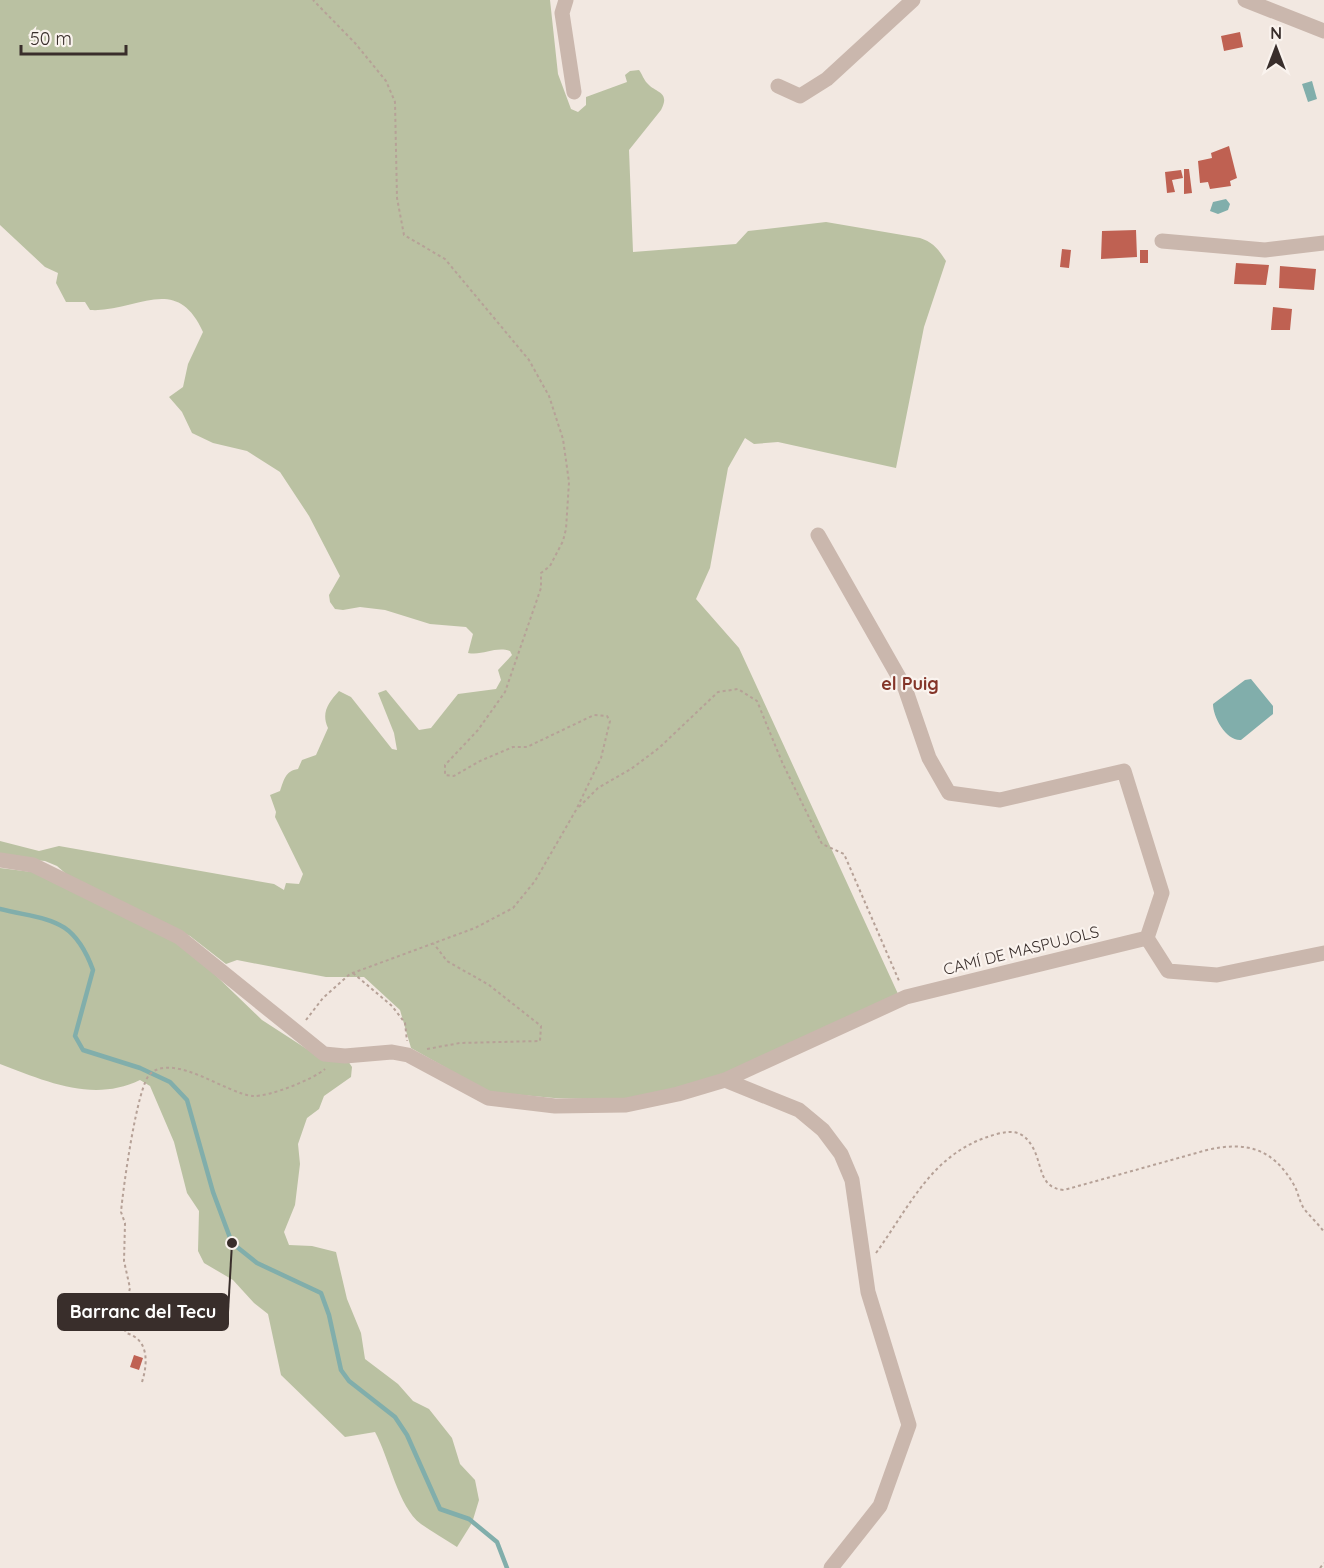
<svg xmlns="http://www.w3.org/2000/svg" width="1324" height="1568" viewBox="0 0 1324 1568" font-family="Quicksand,sans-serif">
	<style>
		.green { fill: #bac1a2 }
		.water { fill: #81aeab }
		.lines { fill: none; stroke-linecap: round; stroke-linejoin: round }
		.stream { stroke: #81aeab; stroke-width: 4.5 }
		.building { fill: #bf6152 }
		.path { stroke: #b6a197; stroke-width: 2; stroke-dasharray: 3 3; stroke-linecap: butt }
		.minor { stroke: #cab7ad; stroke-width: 15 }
		.labels { text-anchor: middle; stroke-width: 4.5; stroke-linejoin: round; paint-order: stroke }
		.street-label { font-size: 16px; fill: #392e2b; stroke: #faf3ee }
		.neighbourhood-label { font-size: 18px; font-weight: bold; fill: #843529; stroke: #faf3ee }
		.leader { fill: none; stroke: #392e2b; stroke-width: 2 }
		.callout-dot { fill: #392e2b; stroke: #faf3ee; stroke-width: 2 }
		.callout { fill: #392e2b; stroke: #392e2b; stroke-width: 2 }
		.callout-label { font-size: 18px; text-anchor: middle; font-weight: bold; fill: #fff }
	</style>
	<rect width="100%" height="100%" fill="#f2e8e1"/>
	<path class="green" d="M 0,0 L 550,0 L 558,74 L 571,109 L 578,112 L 586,105 L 586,97 L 627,82 L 625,75 L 630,71 L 639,70 C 642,74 644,80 647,83 C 655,93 671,91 661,110 L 629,150 L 633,252 L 736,244 L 748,231 L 826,222 L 920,238 C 933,242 939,250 946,261 L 924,327 L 896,468 L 778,442 L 754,444 L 745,438 L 728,468 L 710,568 L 696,599 L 739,648 L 899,996 L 713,1080 L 623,1100 L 554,1098 L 489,1092 L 411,1048 L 400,1010 L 364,977 L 326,977 L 237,960 L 226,964 L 190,936 L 80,886 L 57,866 L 45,861 L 0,857 L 0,841 L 39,851 L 59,846 L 274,884 L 284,890 L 286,883 L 299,884 L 303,874 L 275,817 L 276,812 L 270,795 L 280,791 C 284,780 285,771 298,769 L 302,760 L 316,755 L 328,728 C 321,713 328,703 339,691 L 351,697 L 392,749 L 397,750 L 394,733 L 378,693 L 386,690 L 419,730 L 431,728 L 458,694 L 496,689 L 501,680 L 498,670 L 512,655 L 510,651 C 495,646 483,656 468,653 L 473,634 L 466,627 L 430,624 L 385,610 L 360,607 L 343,610 L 335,609 L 330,602 L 329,595 L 340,576 L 309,516 L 280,472 L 247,451 L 213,443 L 192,433 L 182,412 L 169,397 L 183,387 L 188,364 L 203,332 C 176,272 136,313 90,310 L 85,302 L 66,302 L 56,283 L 58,273 L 45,267 L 0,225 Z
		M 0,868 L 32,872 L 175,942 L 207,967 L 262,1020 L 316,1055 L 348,1061 L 352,1067 L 351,1077 L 324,1096 L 319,1109 L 307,1118 L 298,1144 L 300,1164 L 295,1205 L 284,1232 L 289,1245 L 312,1246 L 336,1252 L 347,1299 L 361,1333 L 365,1359 L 398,1384 L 413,1401 L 429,1409 L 452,1438 L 460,1464 L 475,1480 L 479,1500 L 472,1523 L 457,1547 C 445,1539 432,1532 421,1524 C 398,1507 389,1457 375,1432 L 345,1437 L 281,1375 L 268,1314 L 254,1303 L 233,1280 L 204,1263 L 198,1251 L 199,1211 L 187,1193 L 174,1142 L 150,1086 L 140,1080 C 93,1103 45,1081 0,1064 Z"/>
	<path class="water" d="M 1312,81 L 1317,99 L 1308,102 L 1302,84 Z
		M 1226,199 L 1230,204 L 1228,210 L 1218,214 L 1210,211 L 1213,202 Z
		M 1251,679 L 1273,706 L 1273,714 L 1241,740 C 1226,741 1213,717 1213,704 L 1245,680 Z"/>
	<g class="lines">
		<path class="stream" d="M 0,909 C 49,921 73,916 93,970 L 75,1036 L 83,1050 L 140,1068 L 170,1082 L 187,1100 L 213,1192 L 232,1243 L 257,1263 L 321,1293 L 329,1315 L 341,1370 L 349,1381 L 395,1417 L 407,1435 L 440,1509 L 469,1519 L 497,1542 L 507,1568"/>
	</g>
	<path class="building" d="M 1240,32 L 1243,47 L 1224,51 L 1221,36 Z
		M 1229,146 L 1237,178 L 1230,181 L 1231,186 L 1210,189 L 1208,182 L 1200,183 L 1198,161 L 1212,158 L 1211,153 Z
		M 1184,169 L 1189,169 L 1192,193 L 1184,194 Z
		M 1181,170 L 1183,178 L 1172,180 L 1175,192 L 1167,193 L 1165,172 Z
		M 1136,230 L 1137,257 L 1101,259 L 1102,231 Z
		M 1062,249 L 1071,250 L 1069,268 L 1060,267 Z
		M 1140,250 L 1148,250 L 1148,263 L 1140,263 Z
		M 1236,263 L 1269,265 L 1266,285 L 1234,284 Z
		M 1280,266 L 1316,269 L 1314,290 L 1279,288 Z
		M 1273,307 L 1292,309 L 1290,330 L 1271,330 Z
		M 134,1355 L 143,1358 L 139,1370 L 130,1367 Z"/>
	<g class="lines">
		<path class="path" d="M 579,807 L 598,788 L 631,769 L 659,748 L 718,692 L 738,689 L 757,701 L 782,762 L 822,844 L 844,854 L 900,983
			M 353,973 L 392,1006 L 405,1023 L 407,1041
			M 306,1020 L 323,998 L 350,974 L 475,928 L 513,908 L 535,881 L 576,810 L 601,758 L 610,721 L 607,716 L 594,715 L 527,747 L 513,747 L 480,761 L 454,776 L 445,775 L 445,765 L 478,730 L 505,692 L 541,588 L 541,573 L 550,566 L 563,541 L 566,529 L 569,482 L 563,439 L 549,396 L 529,360 L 445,259 L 404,235 L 397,198 L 395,102 L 386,81 L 355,43 L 313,0
			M 427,1049 L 460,1043 L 540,1041 L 541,1026 L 489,985 L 447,961 L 434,944
			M 876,1253 C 912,1203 933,1151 997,1134 C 1013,1130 1023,1131 1032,1146 C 1043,1164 1038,1188 1064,1190 L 1207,1150 C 1246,1141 1273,1148 1294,1185 C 1298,1192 1299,1200 1303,1207 C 1309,1216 1318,1223 1324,1232
			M 142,1382 C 148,1363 149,1339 126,1333 L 122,1321 L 130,1288 L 124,1261 L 125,1223 L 121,1212 C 123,1189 137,1086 150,1074 C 174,1052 227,1094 253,1096 C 269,1097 314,1079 325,1069
			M 1320,1568 L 1324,1563"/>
		<path class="minor" d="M 566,0 L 562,13 L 574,92
			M 1245,0 L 1324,31
			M 778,86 L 800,96 L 827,79 L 913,0
			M 1162,241 L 1265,250 L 1324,243
			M 818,535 L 905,688 L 929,758 L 949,793 L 1000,800 L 1124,771 L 1162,893 L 1147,938
			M 0,860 L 33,865 L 179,937 L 324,1054 L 345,1056 L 392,1052 L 408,1055 L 488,1098 L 555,1106 L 626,1105 L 678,1094 L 725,1080 L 906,997 L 1147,938 L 1168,971 L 1217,975 L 1324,953
			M 725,1080 L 799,1110 L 823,1130 L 841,1154 L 852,1180 L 868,1292 L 909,1425 L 880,1506 L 831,1568"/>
	</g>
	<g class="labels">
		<g class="street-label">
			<text transform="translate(1021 950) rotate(-14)" y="6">CAMÍ DE MASPUJOLS</text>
		</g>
		<g class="neighbourhood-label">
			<text x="910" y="690">el Puig</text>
		</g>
	</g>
	<path class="leader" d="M232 1243L228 1312"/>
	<circle class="callout-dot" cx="232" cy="1243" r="6"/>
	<rect class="callout" x="58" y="1294" width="170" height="36" rx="6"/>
	<g class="callout-label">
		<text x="143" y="1318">Barranc del Tecu</text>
	</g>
	<g transform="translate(1276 48)" stroke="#faf3ee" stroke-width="4.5" paint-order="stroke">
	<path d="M0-4.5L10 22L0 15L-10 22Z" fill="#392e2b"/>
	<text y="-9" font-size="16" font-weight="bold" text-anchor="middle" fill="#392e2b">N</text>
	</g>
	<path d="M21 45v9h105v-9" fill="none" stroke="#392e2b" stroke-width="3"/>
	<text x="30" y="45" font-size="18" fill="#392e2b" stroke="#faf3ee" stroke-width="4.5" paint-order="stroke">50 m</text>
</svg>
